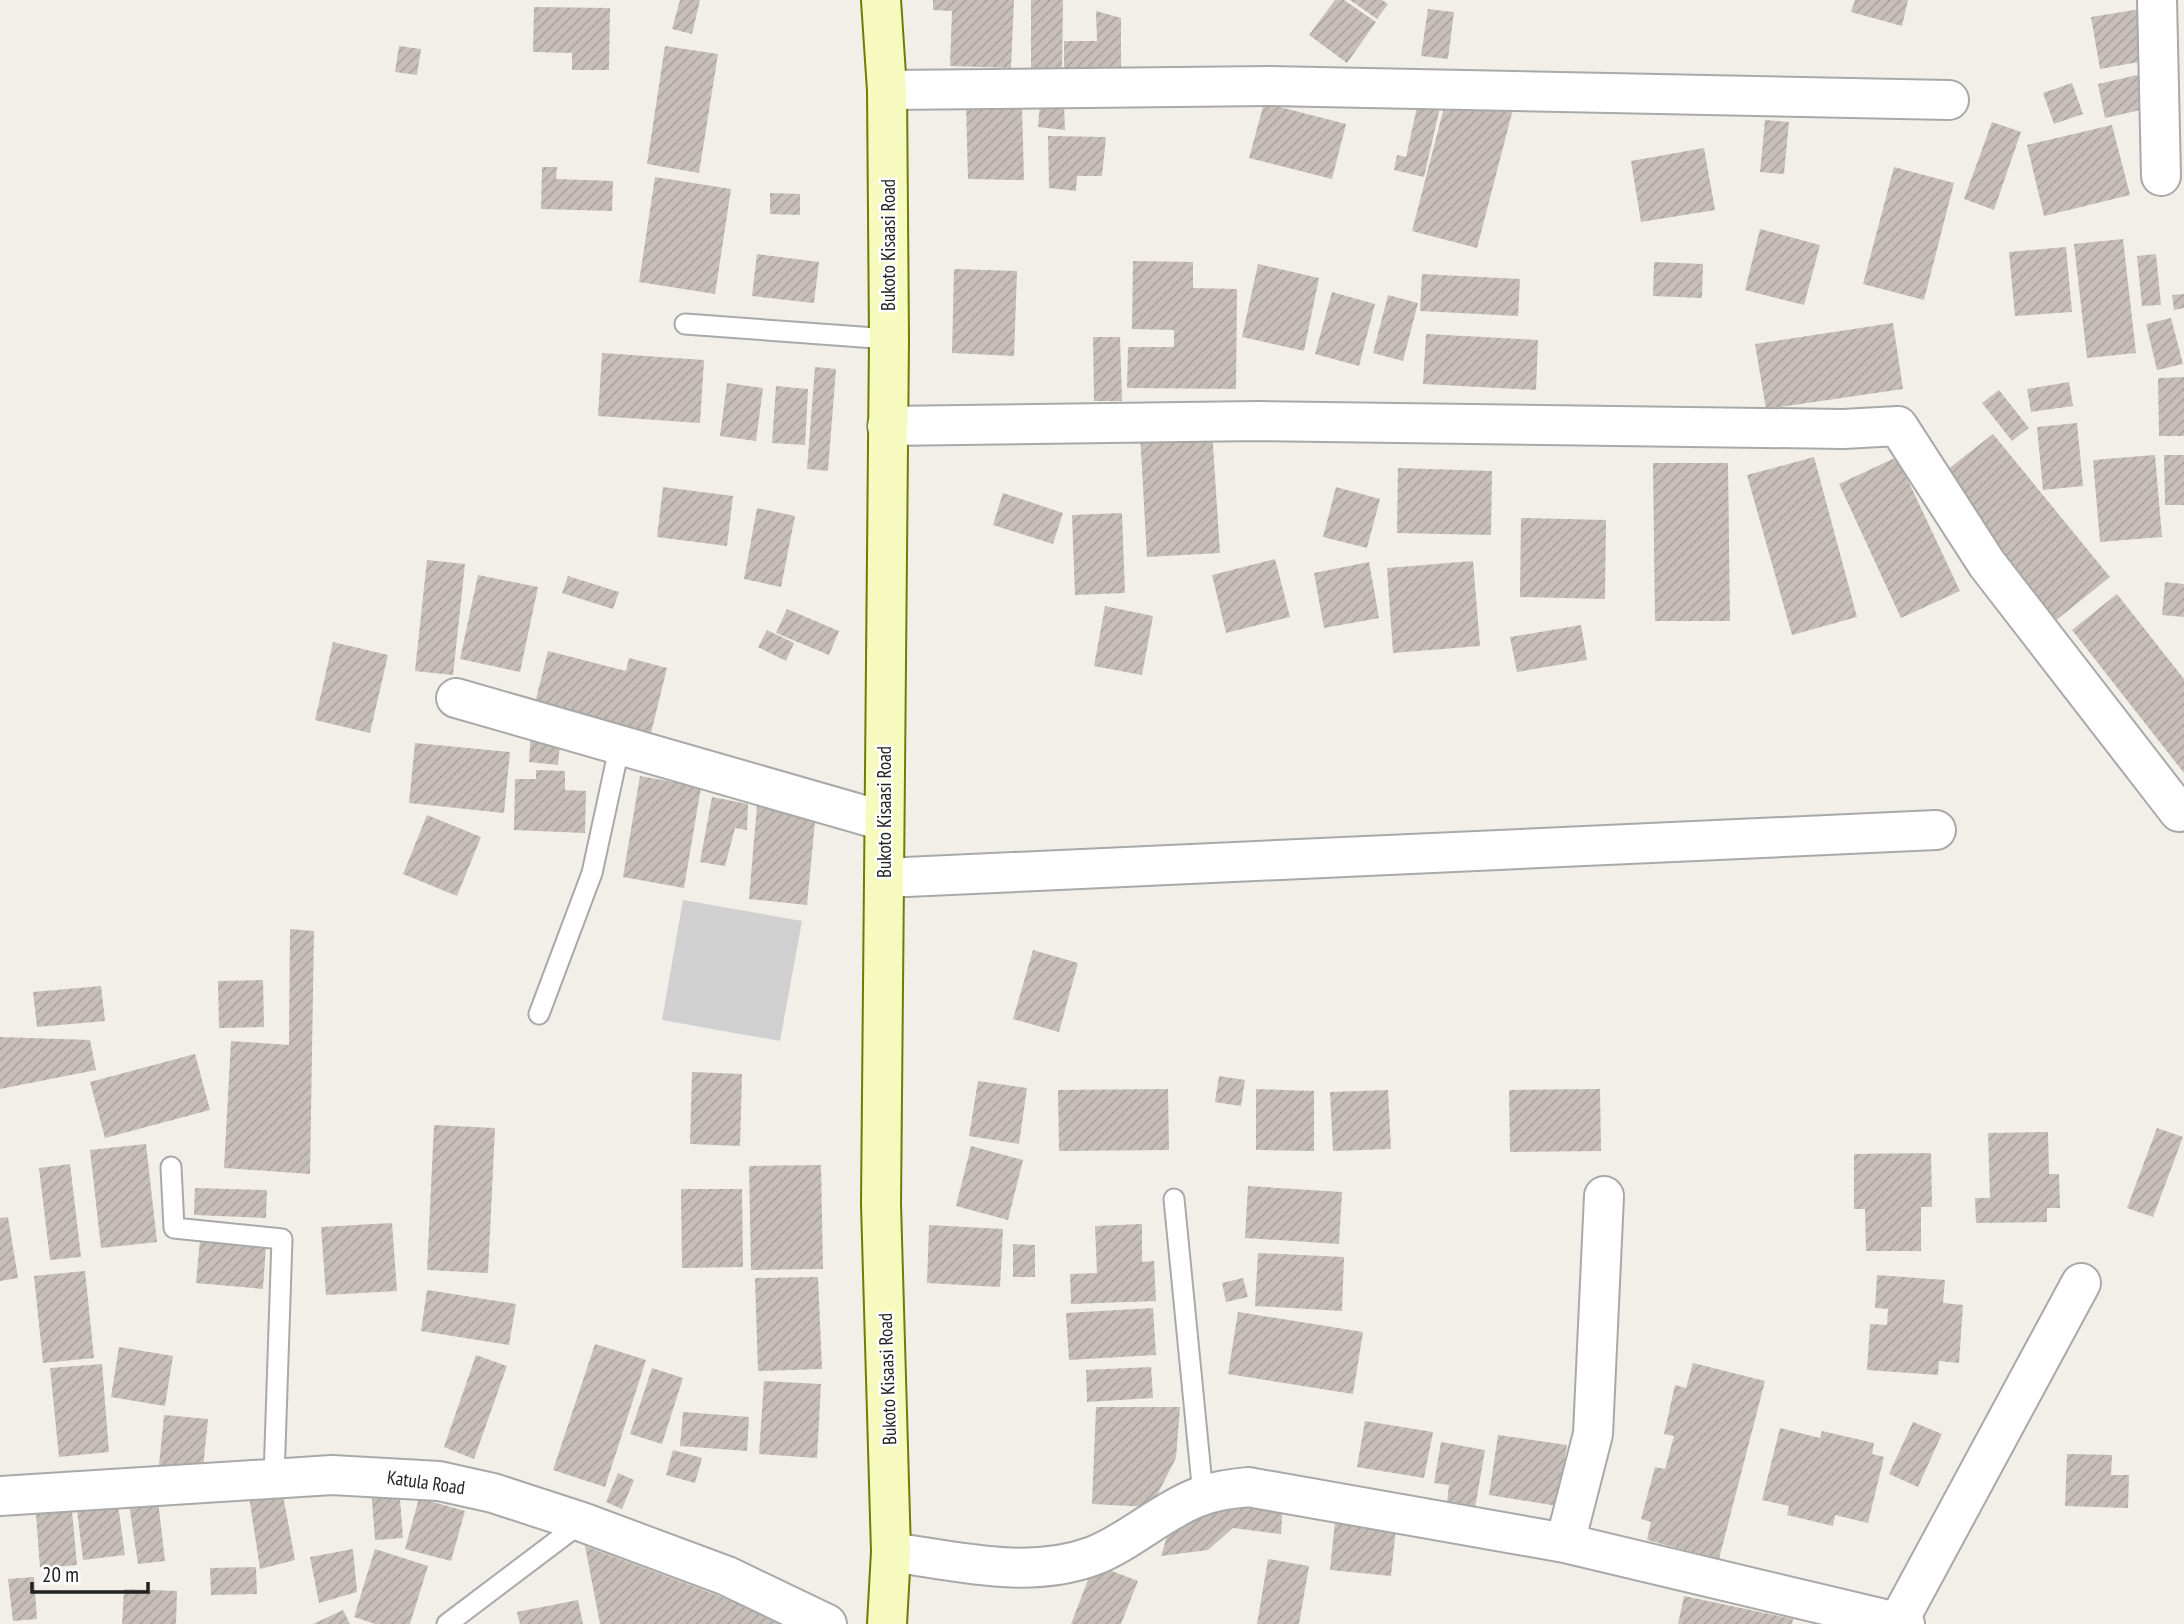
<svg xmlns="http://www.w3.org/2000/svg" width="2184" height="1624" viewBox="0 0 2184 1624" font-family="'PT Sans Narrow',sans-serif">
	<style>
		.religious { fill: #d0d0d0 }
		.building { fill: url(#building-hatch) }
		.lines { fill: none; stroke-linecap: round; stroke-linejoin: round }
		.lane-casing { stroke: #a9a9a9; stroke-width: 23 }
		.street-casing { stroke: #a9a9a9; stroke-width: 42 }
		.secondary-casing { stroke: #707d05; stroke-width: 42 }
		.lane { stroke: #fff; stroke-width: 19 }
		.street { stroke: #fff; stroke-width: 38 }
		.secondary { stroke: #f7fabf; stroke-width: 38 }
		.labels { text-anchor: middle; stroke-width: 5; stroke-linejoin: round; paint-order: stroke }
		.street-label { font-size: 19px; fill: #222; stroke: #fff }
	</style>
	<defs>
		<pattern id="building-hatch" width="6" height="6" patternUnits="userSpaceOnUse" patternTransform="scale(1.75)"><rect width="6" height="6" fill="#c7bfb8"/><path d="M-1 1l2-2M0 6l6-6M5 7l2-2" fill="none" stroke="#aba49e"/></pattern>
	</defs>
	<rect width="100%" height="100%" fill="#f2efe9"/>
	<path class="religious" d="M 683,900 L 802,921 L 780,1041 L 662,1020 Z"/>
	<path class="building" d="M 680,0 L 700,0 L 692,34 L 672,29 Z
		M 933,0 L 1014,0 L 1011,68 L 950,66 L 952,11 L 933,10 Z
		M 1031,0 L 1063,0 L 1062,71 L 1031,71 Z
		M 1335,0 L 1344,0 L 1376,22 L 1347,63 L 1309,35 Z
		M 1350,0 L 1382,0 L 1388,4 L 1377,19 Z
		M 1855,0 L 1908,0 L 1902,26 L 1851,12 Z
		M 534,7 L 610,8 L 609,70 L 572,70 L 572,53 L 533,52 Z
		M 1428,9 L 1454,12 L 1448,59 L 1421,56 Z
		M 2140,9 L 2150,60 L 2100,69 L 2091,17 Z
		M 1096,11 L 1121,18 L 1121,75 L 1064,76 L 1064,41 L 1097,41 Z
		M 399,46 L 421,49 L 417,75 L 395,72 Z
		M 665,46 L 718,54 L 699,173 L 647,164 Z
		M 2146,73 L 2154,107 L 2105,118 L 2098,84 Z
		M 2072,83 L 2083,114 L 2054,124 L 2043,93 Z
		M 1448,92 L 1513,109 L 1477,248 L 1412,231 Z
		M 1419,98 L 1441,103 L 1424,177 L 1394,170 L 1397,155 L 1406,157 Z
		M 1040,103 L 1064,105 L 1065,130 L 1038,127 Z
		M 1264,103 L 1346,124 L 1332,179 L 1249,158 Z
		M 966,104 L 1022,107 L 1024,180 L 968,179 Z
		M 1765,120 L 1789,122 L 1784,174 L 1760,172 Z
		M 1992,122 L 2021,132 L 1994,210 L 1964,199 Z
		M 2112,125 L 2130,195 L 2044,216 L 2027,145 Z
		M 1048,136 L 1106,137 L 1102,176 L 1077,176 L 1076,191 L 1049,188 Z
		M 1704,148 L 1715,210 L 1641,222 L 1631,161 Z
		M 542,167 L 557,167 L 556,179 L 613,181 L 612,211 L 541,209 Z
		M 1894,167 L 1954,183 L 1924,300 L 1863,284 Z
		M 655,177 L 731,189 L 715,294 L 639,282 Z
		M 770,193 L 800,194 L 800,215 L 770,214 Z
		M 1760,229 L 1820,245 L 1804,305 L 1745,290 Z
		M 2123,239 L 2136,353 L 2087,358 L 2074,244 Z
		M 2066,247 L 2072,312 L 2015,316 L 2009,252 Z
		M 757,254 L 819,262 L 814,303 L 752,296 Z
		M 2156,254 L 2161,305 L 2142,306 L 2137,256 Z
		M 1133,261 L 1193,262 L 1193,288 L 1237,289 L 1236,389 L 1127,388 L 1128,347 L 1174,347 L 1174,330 L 1132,329 Z
		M 1654,262 L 1703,264 L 1702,298 L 1653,296 Z
		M 1258,264 L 1319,278 L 1304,351 L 1242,337 Z
		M 954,269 L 1017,271 L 1014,356 L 952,353 Z
		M 1422,274 L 1520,279 L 1518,316 L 1420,311 Z
		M 1332,292 L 1375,304 L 1359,366 L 1315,354 Z
		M 2184,294 L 2184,308 L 2174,310 L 2172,295 Z
		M 1388,295 L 1418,303 L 1403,361 L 1373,353 Z
		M 2171,318 L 2183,364 L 2157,370 L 2146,324 Z
		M 1893,323 L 1903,389 L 1766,409 L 1755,344 Z
		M 1426,334 L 1538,340 L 1536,390 L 1423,384 Z
		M 1093,337 L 1120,337 L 1122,401 L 1094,401 Z
		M 602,353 L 704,360 L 700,423 L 598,416 Z
		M 815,367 L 836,369 L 828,471 L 807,469 Z
		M 2184,377 L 2184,436 L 2159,436 L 2158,378 Z
		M 2069,382 L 2073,406 L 2031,412 L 2027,389 Z
		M 727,383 L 763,388 L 756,441 L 720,436 Z
		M 776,386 L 808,389 L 805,445 L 772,443 Z
		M 1999,390 L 2029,428 L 2012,441 L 1982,403 Z
		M 2077,423 L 2083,486 L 2043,490 L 2037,427 Z
		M 1212,430 L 1220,553 L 1147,557 L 1140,434 Z
		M 1993,434 L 2110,577 L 2055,621 L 1938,477 Z
		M 2155,455 L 2162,537 L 2100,542 L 2093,460 Z
		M 2164,455 L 2184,455 L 2184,505 L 2165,505 Z
		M 1814,457 L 1857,617 L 1792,635 L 1747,475 Z
		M 1897,457 L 1960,591 L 1901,618 L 1839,484 Z
		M 1653,463 L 1728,463 L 1730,621 L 1655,621 Z
		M 1398,468 L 1492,471 L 1491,535 L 1397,533 Z
		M 663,487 L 733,496 L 727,546 L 657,537 Z
		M 1336,487 L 1380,499 L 1367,548 L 1323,537 Z
		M 1003,493 L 1063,513 L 1053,544 L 993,525 Z
		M 757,508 L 795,516 L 781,587 L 744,579 Z
		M 1122,513 L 1125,593 L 1075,595 L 1072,515 Z
		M 1521,518 L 1606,520 L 1605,599 L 1520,597 Z
		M 1275,559 L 1290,617 L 1226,633 L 1212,575 Z
		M 427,560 L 465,564 L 453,675 L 415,671 Z
		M 1473,561 L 1480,646 L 1393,653 L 1387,568 Z
		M 1369,562 L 1379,618 L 1324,628 L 1314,573 Z
		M 478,575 L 538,587 L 520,672 L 460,659 Z
		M 568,576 L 619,592 L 613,609 L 562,593 Z
		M 2165,582 L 2184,584 L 2184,617 L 2162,615 Z
		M 2117,594 L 2184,679 L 2184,773 L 2072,630 Z
		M 1105,606 L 1153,616 L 1142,675 L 1094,666 Z
		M 787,609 L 839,631 L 829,655 L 776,633 Z
		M 1581,625 L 1587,660 L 1517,672 L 1510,637 Z
		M 767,630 L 794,643 L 786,661 L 758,647 Z
		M 333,642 L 388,655 L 370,733 L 315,720 Z
		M 548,651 L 626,671 L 629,658 L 667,668 L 650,737 L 534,707 Z
		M 531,730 L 561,733 L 558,765 L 529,762 Z
		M 415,743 L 510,752 L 504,813 L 409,803 Z
		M 536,770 L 565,771 L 565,790 L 586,791 L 585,833 L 514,830 L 515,779 L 536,779 Z
		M 640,776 L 701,787 L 684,888 L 623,877 Z
		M 712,797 L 748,804 L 747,830 L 735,828 L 725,866 L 700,862 Z
		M 757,805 L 816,811 L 807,905 L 749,899 Z
		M 427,815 L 481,837 L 457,896 L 403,874 Z
		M 290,929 L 314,931 L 310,1174 L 224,1168 L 231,1041 L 289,1045 Z
		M 1033,950 L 1078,963 L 1059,1032 L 1013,1019 Z
		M 263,980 L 264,1027 L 219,1028 L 218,981 Z
		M 101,986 L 105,1021 L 37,1027 L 33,992 Z
		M 0,1037 L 90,1040 L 96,1070 L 0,1089 Z
		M 195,1054 L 210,1110 L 105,1138 L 90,1082 Z
		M 692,1072 L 742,1074 L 740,1146 L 690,1144 Z
		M 1219,1076 L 1245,1080 L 1241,1106 L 1215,1102 Z
		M 978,1081 L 1027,1088 L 1019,1144 L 969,1136 Z
		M 1168,1089 L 1169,1150 L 1059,1151 L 1058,1090 Z
		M 1256,1089 L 1314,1091 L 1314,1151 L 1256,1150 Z
		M 1600,1089 L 1601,1151 L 1510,1152 L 1509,1090 Z
		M 1388,1090 L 1391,1149 L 1333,1151 L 1330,1092 Z
		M 434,1125 L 495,1128 L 488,1273 L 427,1270 Z
		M 2157,1128 L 2183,1137 L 2153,1217 L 2127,1208 Z
		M 2048,1132 L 2049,1174 L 2059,1174 L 2060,1208 L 2047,1208 L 2047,1222 L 1976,1223 L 1975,1198 L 1990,1198 L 1988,1133 Z
		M 146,1144 L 157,1242 L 101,1248 L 90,1150 Z
		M 971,1146 L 1023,1160 L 1008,1220 L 956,1206 Z
		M 1931,1153 L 1932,1207 L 1921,1207 L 1921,1251 L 1866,1251 L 1865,1209 L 1854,1209 L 1854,1154 Z
		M 70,1164 L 81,1257 L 50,1260 L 39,1168 Z
		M 821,1165 L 823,1269 L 751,1270 L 749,1166 Z
		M 1248,1186 L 1342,1192 L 1339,1244 L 1245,1238 Z
		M 195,1188 L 267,1190 L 266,1218 L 194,1215 Z
		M 681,1189 L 742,1189 L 743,1267 L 682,1268 Z
		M 8,1217 L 18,1278 L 0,1281 L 0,1218 Z
		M 392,1223 L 397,1291 L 326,1295 L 321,1227 Z
		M 1142,1224 L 1142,1262 L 1154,1261 L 1156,1301 L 1071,1304 L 1070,1274 L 1097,1273 L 1095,1226 Z
		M 929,1225 L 1003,1229 L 1000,1287 L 927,1283 Z
		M 200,1240 L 266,1246 L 263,1289 L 196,1283 Z
		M 1013,1244 L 1035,1245 L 1035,1277 L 1013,1277 Z
		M 1258,1253 L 1344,1257 L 1342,1311 L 1255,1306 Z
		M 85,1271 L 94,1358 L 43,1363 L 34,1276 Z
		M 1877,1275 L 1945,1280 L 1943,1303 L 1963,1305 L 1959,1363 L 1939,1361 L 1938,1375 L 1867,1370 L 1870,1324 L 1887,1325 L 1888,1309 L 1875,1308 Z
		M 818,1277 L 822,1369 L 758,1371 L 755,1278 Z
		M 1243,1278 L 1248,1297 L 1226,1302 L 1222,1283 Z
		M 427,1290 L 516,1304 L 509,1345 L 421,1331 Z
		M 1153,1308 L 1156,1355 L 1069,1360 L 1066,1313 Z
		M 1238,1312 L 1363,1332 L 1353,1394 L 1228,1374 Z
		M 595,1344 L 646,1360 L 605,1487 L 553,1470 Z
		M 119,1347 L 173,1356 L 165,1406 L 111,1397 Z
		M 476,1355 L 507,1366 L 474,1459 L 444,1447 Z
		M 1693,1363 L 1765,1381 L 1719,1559 L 1647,1540 L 1651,1522 L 1641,1519 L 1655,1467 L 1665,1469 L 1674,1436 L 1664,1434 L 1675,1385 L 1686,1388 Z
		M 102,1364 L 109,1452 L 59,1457 L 50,1368 Z
		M 1151,1367 L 1153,1398 L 1087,1402 L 1086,1370 Z
		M 652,1368 L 683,1378 L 662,1444 L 630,1434 Z
		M 764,1381 L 821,1384 L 817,1458 L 759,1454 Z
		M 1096,1407 L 1180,1407 L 1176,1458 L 1151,1507 L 1092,1504 Z
		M 683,1412 L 749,1417 L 747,1451 L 680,1446 Z
		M 164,1415 L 208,1419 L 203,1469 L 159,1465 Z
		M 1365,1421 L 1433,1432 L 1424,1478 L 1357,1467 Z
		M 1913,1422 L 1942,1434 L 1918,1487 L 1889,1474 Z
		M 1780,1428 L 1820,1438 L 1822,1431 L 1874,1443 L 1872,1454 L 1884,1457 L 1868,1523 L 1835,1515 L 1833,1526 L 1787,1515 L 1789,1506 L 1762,1500 Z
		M 1498,1435 L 1567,1445 L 1558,1506 L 1489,1495 Z
		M 1441,1442 L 1485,1450 L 1475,1508 L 1447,1503 L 1449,1485 L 1434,1483 Z
		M 673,1450 L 702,1458 L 695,1483 L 666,1475 Z
		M 2067,1454 L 2112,1455 L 2111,1475 L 2129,1475 L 2128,1508 L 2065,1506 Z
		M 618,1473 L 634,1480 L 622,1509 L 606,1502 Z
		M 399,1486 L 403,1538 L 375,1540 L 371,1488 Z
		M 282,1490 L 295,1560 L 260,1569 L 249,1496 Z
		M 419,1498 L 465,1511 L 451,1561 L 405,1549 Z
		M 158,1500 L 165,1561 L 138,1564 L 129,1504 Z
		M 1225,1502 L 1283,1504 L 1281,1534 L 1233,1528 L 1208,1550 L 1161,1556 L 1171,1524 Z
		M 118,1505 L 125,1555 L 83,1560 L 77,1510 Z
		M 72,1511 L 77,1565 L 40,1568 L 36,1514 Z
		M 1336,1512 L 1397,1518 L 1391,1576 L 1330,1570 Z
		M 585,1546 L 794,1624 L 600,1624 Z
		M 353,1549 L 357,1592 L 319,1603 L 310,1557 Z
		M 375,1549 L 428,1566 L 410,1624 L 375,1624 L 354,1617 Z
		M 1268,1559 L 1309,1566 L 1299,1624 L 1257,1624 Z
		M 1094,1564 L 1138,1581 L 1121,1624 L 1071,1624 Z
		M 256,1567 L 257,1594 L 211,1595 L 210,1568 Z
		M 34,1577 L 37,1619 L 13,1621 L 8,1579 Z
		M 124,1589 L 177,1591 L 176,1624 L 122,1624 Z
		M 1684,1596 L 1793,1619 L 1792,1624 L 1678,1624 Z
		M 578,1600 L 583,1624 L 520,1624 L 517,1612 Z
		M 343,1610 L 350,1624 L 313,1624 Z"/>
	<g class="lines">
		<defs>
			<path id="lane" d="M 685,324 L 889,339
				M 539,1014 L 592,873 L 620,744
				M 171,1167 L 174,1228 L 282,1239 L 274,1478
				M 1174,1199 L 1203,1495
				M 447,1624 L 582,1522"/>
			<path id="street" d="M 2157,0 L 2161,176
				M 887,90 L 1270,86 L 1949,100
				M 887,426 L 1258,421 L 1843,429 L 1898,426 L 1987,564 L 2179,812
				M 456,698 L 884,821
				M 884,878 L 1936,830
				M 0,1496 L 332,1475 L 439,1481 L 493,1493 L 582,1522 L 727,1576 L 827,1624
				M 1565,1543 L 1593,1434 L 1604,1196
				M 891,1552 C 957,1561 1028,1580 1093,1556 C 1129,1542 1159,1513 1196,1498 C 1213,1491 1230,1489 1248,1487 L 1565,1543 L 1905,1624
				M 1898,1622 L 2081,1283"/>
			<path id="secondary" d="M 881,0 L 887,90 L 889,339 L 881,1204 L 891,1552 L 887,1624"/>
		</defs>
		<use href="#lane" class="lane-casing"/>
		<use href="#street" class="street-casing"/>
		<use href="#secondary" class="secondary-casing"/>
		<use href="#lane" class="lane"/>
		<use href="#street" class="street"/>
		<use href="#secondary" class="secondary"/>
	</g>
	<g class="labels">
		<g class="street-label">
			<text transform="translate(888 245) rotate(-90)" y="7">Bukoto Kisaasi Road</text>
			<text transform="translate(884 812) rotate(-90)" y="7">Bukoto Kisaasi Road</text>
			<text transform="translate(887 1379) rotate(-92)" y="7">Bukoto Kisaasi Road</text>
			<text transform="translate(426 1482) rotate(8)" y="7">Katula Road</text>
		</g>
	</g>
	<path d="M32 1582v10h116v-10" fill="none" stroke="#222222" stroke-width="3.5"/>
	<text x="42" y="1582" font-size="21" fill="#222222" stroke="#ffffff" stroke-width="5" paint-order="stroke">20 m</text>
</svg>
